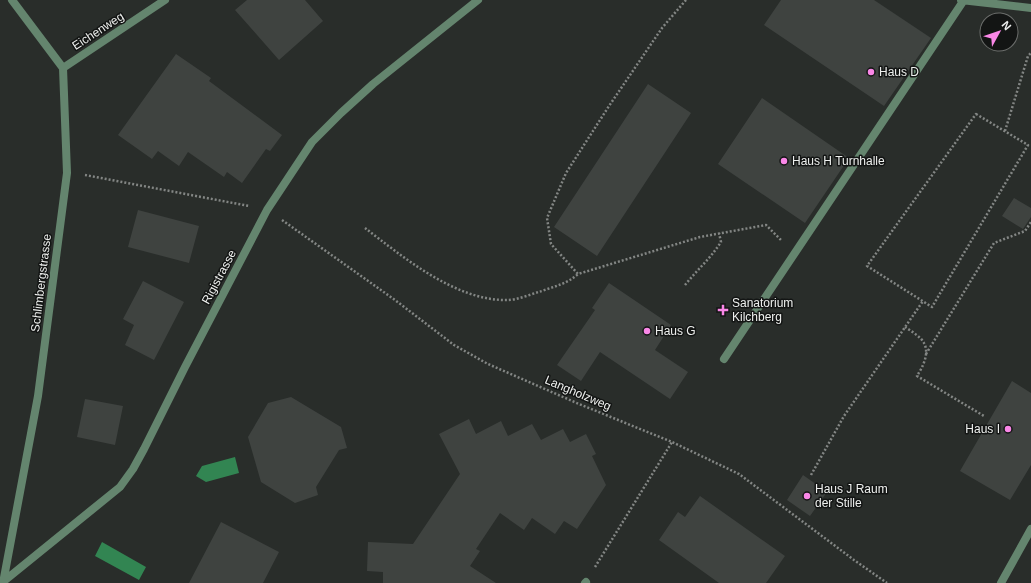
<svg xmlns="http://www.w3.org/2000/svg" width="1031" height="583" viewBox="0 0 1031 583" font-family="Arial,sans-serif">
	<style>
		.water { fill: #328552 }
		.building { fill: #3f4340 }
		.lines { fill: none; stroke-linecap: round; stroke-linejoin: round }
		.path { stroke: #838684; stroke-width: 2.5; stroke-dasharray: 2 2; stroke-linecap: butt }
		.service { stroke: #64856e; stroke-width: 8 }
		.minor { stroke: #64856e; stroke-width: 8 }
		.tertiary { stroke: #64856e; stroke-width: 8 }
		.poi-dot { fill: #fa87e7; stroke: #131514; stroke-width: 1.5 }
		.labels { text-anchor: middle; stroke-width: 3; stroke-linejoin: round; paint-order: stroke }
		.street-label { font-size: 12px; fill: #eef0ee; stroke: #131514 }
		.poi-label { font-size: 12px; fill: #eef0ee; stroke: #131514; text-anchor: start }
	</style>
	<rect width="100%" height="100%" fill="#292d2a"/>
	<path class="water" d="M 235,457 L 239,473 L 206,482 L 196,476 L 202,466 Z
		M 102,542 L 146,567 L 139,580 L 95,556 Z"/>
	<path class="building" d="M 247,0 L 305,0 L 323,21 L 279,60 L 235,10 Z
		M 781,0 L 874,0 L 931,38 L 884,106 L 764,25 Z
		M 176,54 L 211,78 L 209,81 L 282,135 L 270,151 L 266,149 L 242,183 L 227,172 L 224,177 L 188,152 L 179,166 L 158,151 L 152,159 L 118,135 Z
		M 648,84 L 691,113 L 597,256 L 554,227 Z
		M 762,98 L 849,158 L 805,223 L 718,164 Z
		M 1014,198 L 1031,208 L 1031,217 L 1023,229 L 1002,216 Z
		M 138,210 L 199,226 L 189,263 L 128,247 Z
		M 143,281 L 184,302 L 154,360 L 125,345 L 134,325 L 123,319 Z
		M 609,283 L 671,325 L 655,350 L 688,372 L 670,399 L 600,352 L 581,381 L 557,365 L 595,310 L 592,308 Z
		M 1012,381 L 1031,393 L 1031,465 L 1010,500 L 960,471 Z
		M 291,397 L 341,427 L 347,448 L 339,450 L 316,487 L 318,495 L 295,503 L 261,482 L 248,437 L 268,403 Z
		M 85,399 L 123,406 L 115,445 L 77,437 Z
		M 469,419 L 476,434 L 501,421 L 508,436 L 532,424 L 541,440 L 563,429 L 570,442 L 586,434 L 596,454 L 592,456 L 606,485 L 577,529 L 564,521 L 555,534 L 532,518 L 524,530 L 500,513 L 476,549 L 480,551 L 470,566 L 496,583 L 383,583 L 383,572 L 367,571 L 368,542 L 413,544 L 460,474 L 439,434 Z
		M 803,475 L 827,492 L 810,516 L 787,500 Z
		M 700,496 L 785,556 L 766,583 L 719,583 L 659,540 L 678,512 L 685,517 Z
		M 221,522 L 279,552 L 263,583 L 189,583 Z"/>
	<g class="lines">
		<path class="path" d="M 686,0 L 662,28 L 609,106 L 566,173 L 547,218 L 551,244 L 578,274 L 700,237 L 766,225 L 781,240
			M 976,114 L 1028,145 L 932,307 L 867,266 Z
			M 1005,131 L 1028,56 L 1031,53
			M 85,175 L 249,206
			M 282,220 L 395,300 L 454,345 L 488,364 L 579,404 L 672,442 L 739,474 L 854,560 L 887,583
			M 365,228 C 403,257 456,301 507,300 C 518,300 531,294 542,291 C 555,286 567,284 578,274
			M 685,285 C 697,270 710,259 721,242 L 719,233
			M 905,327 C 911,331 921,337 924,343 C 930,354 922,368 917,376 L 984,416
			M 926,354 L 994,243 L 1025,231 L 1031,222
			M 811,475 L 844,416 L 923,301
			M 595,567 L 672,442"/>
		<path class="service" d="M 961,0 L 1031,8
			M 724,359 L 964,0"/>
		<path class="minor" d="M 63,68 L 165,0
			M 4,581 L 120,487 L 133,469 L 144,449 L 185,367 L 267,210 L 312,142 L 341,113 L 373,84 L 478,0
			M 3,583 L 38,396 L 67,173 L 63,68 L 12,0
			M 585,583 L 586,582"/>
		<path class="tertiary" d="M 1001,583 L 1031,529"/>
	</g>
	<g class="poi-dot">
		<circle cx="871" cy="72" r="4"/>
		<circle cx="784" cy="161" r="4"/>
		<path d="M721 304h4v4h4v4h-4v4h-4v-4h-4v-4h4z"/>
		<circle cx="647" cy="331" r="4"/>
		<circle cx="1008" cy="429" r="4"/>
		<circle cx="807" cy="496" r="4"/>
	</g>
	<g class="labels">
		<g class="street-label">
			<text transform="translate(98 31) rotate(-33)" y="4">Eichenweg</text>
			<text transform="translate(219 277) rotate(-62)" y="4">Rigistrasse</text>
			<text transform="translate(41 283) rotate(-83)" y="4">Schlimbergstrasse</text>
			<text transform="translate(578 393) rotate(23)" y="4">Langholzweg</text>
		</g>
		<g class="poi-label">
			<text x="879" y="76">Haus D</text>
			<text x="792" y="165">Haus H Turnhalle</text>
			<text x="732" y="307">Sanatorium<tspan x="732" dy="14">Kilchberg</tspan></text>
			<text x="655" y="335">Haus G</text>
			<text x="1000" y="433" text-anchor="end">Haus I</text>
			<text x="815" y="493">Haus J Raum<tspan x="815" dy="14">der Stille</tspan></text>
		</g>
	</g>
	<g transform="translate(999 32) rotate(50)"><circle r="19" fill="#131514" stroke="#6b6d6b"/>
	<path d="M0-3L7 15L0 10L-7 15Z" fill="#fa87e7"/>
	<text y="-6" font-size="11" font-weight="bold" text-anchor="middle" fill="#eef0ee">N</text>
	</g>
</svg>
